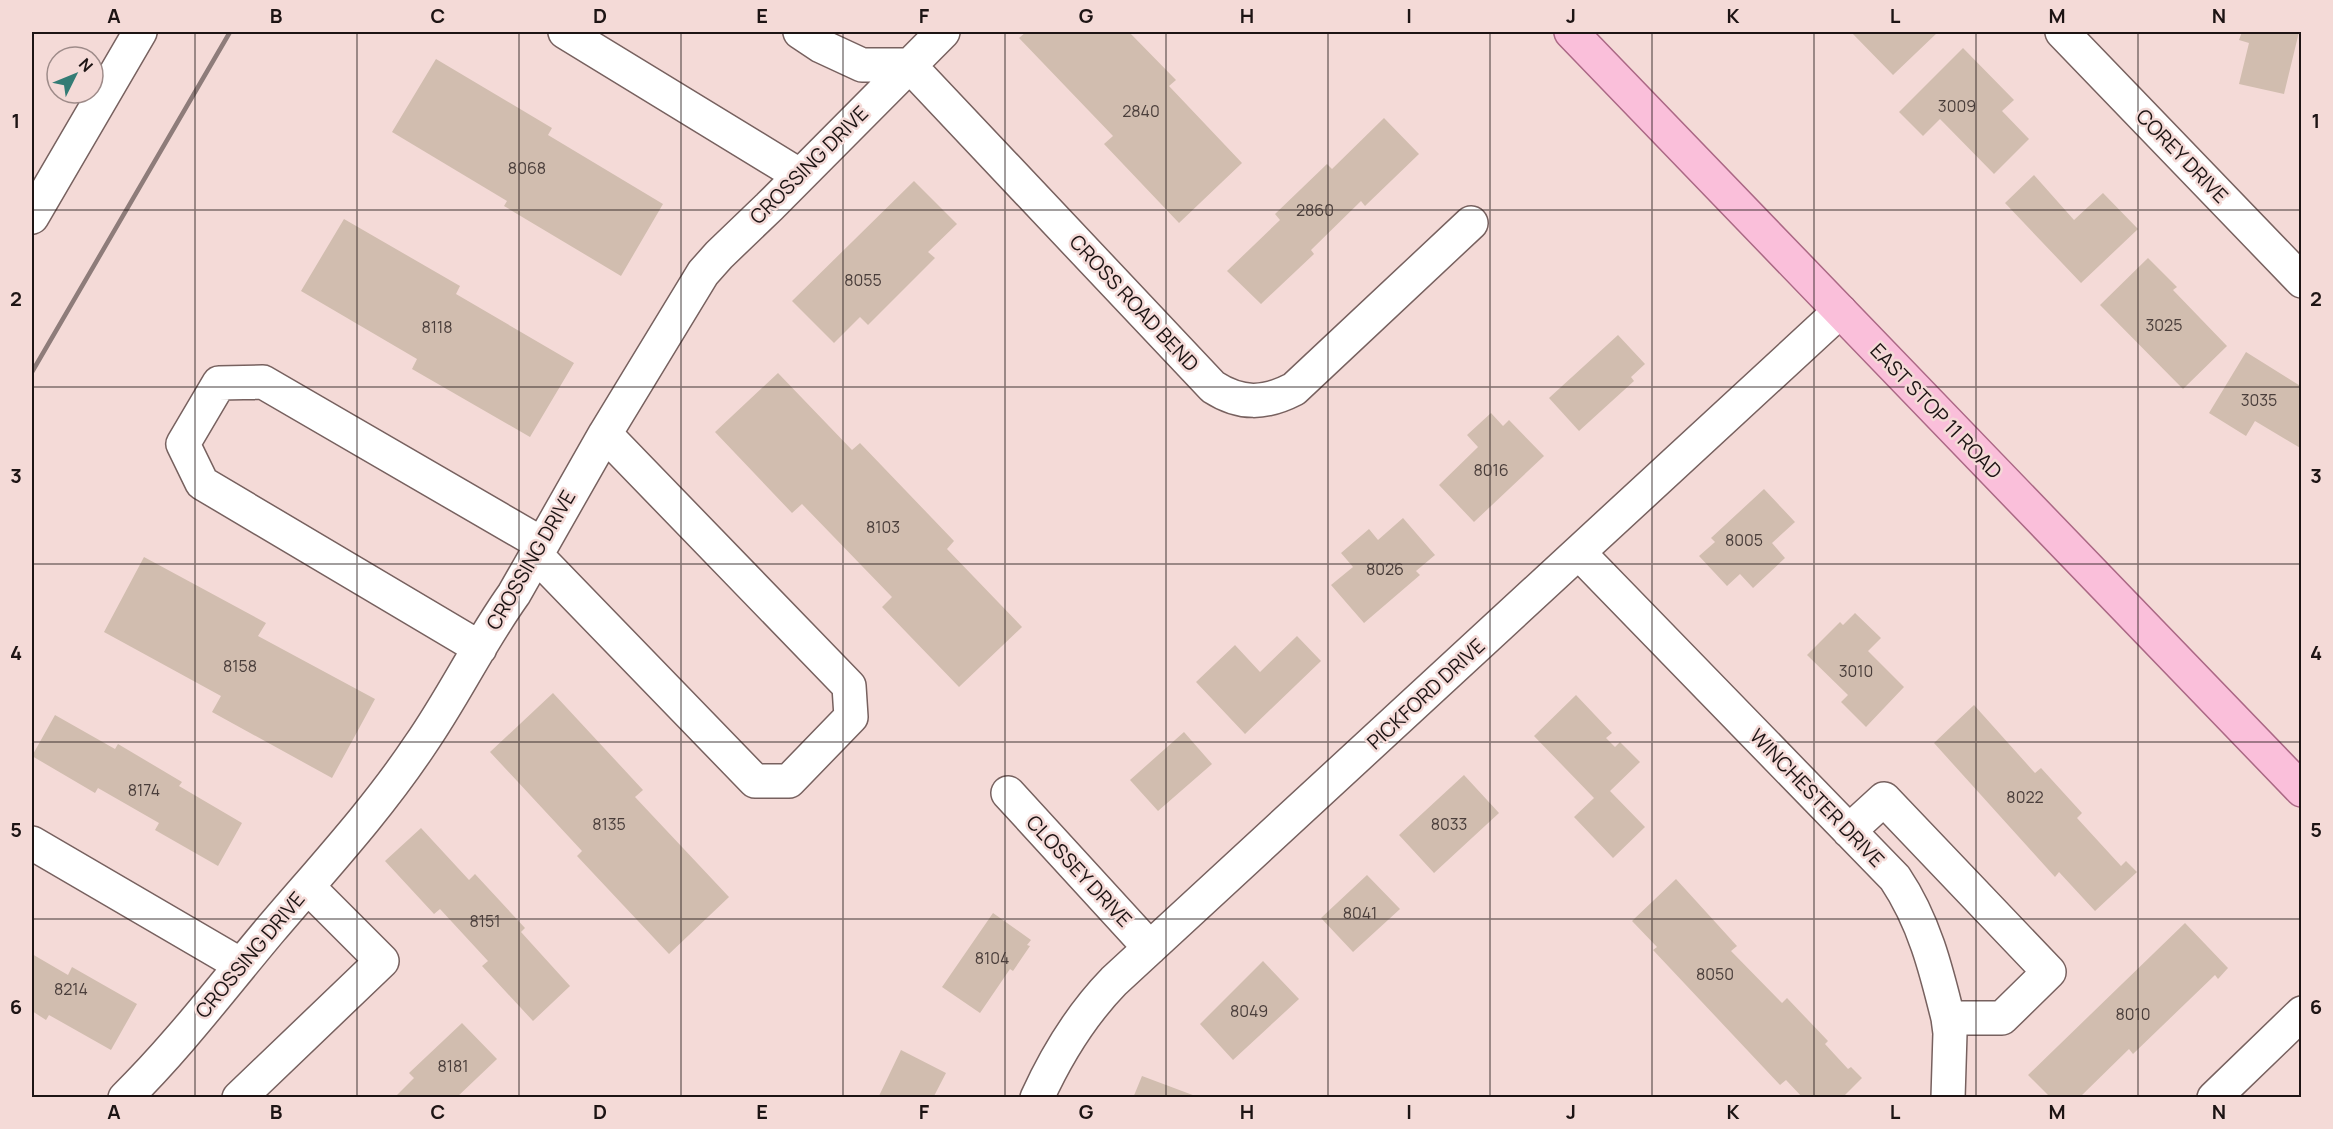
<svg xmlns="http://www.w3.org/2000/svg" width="2333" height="1129" viewBox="0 0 2333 1129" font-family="Manrope,sans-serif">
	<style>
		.building { fill: #d1bdaf }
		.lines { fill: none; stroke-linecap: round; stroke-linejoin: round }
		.minor-casing { stroke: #77615f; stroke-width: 36 }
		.major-casing { stroke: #ab6885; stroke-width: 36 }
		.minor { stroke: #fff; stroke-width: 33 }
		.major { stroke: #fabfda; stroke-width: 33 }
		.rail { stroke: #8e7c7a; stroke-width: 4.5 }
		.grid { fill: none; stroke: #1d1414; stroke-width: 1.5; stroke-opacity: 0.55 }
		.labels { text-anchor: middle; stroke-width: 5; stroke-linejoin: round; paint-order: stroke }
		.number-label { font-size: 16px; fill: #4a3e3b }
		.street-label { font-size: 20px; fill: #1d1414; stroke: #f4dad7 }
		.neatline { fill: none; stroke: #1d1414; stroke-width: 2 }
		.grid-label { font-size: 20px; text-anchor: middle; font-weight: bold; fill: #1d1414 }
	</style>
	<rect width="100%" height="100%" fill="#f4dad7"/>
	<path class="building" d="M 1026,32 L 1129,32 L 1176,80 L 1169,86 L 1242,163 L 1179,223 L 1104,144 L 1113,136 L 1019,38 Z
		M 1851,32 L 1938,32 L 1893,75 Z
		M 2242,32 L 2299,32 L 2284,94 L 2239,84 L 2249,43 L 2239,40 Z
		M 1963,48 L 2014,100 L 2002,111 L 2029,139 L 1994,174 L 1940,119 L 1923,136 L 1899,112 Z
		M 436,59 L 552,128 L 548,135 L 663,204 L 621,276 L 504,206 L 507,201 L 392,132 Z
		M 1384,118 L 1419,154 L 1365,206 L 1361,201 L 1311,250 L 1314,254 L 1261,304 L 1227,271 L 1280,220 L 1275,214 L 1327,164 L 1332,169 Z
		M 2034,175 L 2074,220 L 2103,193 L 2138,229 L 2081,283 L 2005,203 Z
		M 914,181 L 957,224 L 928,252 L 935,258 L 868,325 L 860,317 L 834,343 L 792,301 Z
		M 344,219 L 460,286 L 456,294 L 574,363 L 530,437 L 412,369 L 417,359 L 301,291 Z
		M 2148,258 L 2177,287 L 2173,290 L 2227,346 L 2183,389 L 2100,305 Z
		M 1618,335 L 1645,364 L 1631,377 L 1634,381 L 1579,431 L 1549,398 Z
		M 2246,352 L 2302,387 L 2302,449 L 2255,421 L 2246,436 L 2209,413 Z
		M 778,373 L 852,450 L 860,443 L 954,541 L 947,549 L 1022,627 L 959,687 L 882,607 L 892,597 L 802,504 L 792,513 L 715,432 Z
		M 1491,413 L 1503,426 L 1509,420 L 1544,456 L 1474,522 L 1439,485 L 1478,447 L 1467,435 Z
		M 1764,489 L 1795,522 L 1772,543 L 1785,558 L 1753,588 L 1740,574 L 1727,586 L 1699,556 L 1715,542 L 1711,538 Z
		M 1403,518 L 1435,555 L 1416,571 L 1420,575 L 1364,623 L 1331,585 L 1353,567 L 1341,553 L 1369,529 L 1378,540 Z
		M 144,557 L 266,623 L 258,636 L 375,699 L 332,778 L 212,712 L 221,696 L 104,632 Z
		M 1855,613 L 1881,638 L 1868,651 L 1904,687 L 1866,727 L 1841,702 L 1848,695 L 1807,655 L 1840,622 L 1843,625 Z
		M 1297,636 L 1321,661 L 1245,734 L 1196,682 L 1235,645 L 1260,672 Z
		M 553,693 L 643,790 L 635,797 L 729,897 L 669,954 L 577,856 L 582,851 L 490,752 Z
		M 1576,695 L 1612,733 L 1606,738 L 1615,747 L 1620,742 L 1640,762 L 1610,791 L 1645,827 L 1613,858 L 1574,817 L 1594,798 L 1534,736 Z
		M 1974,705 L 2035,773 L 2041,768 L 2082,813 L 2077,818 L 2121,866 L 2126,861 L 2137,872 L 2095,911 L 2059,872 L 2055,877 L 1934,743 Z
		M 55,715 L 115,749 L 118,744 L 182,782 L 179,786 L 242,823 L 218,866 L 155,830 L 159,823 L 98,788 L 95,793 L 32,756 Z
		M 1184,732 L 1212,764 L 1158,811 L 1130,780 Z
		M 1464,775 L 1499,813 L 1434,873 L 1399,835 Z
		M 421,828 L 469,880 L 475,874 L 525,928 L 521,932 L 570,986 L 533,1021 L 482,966 L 488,961 L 440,909 L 434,914 L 385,861 Z
		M 1367,875 L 1400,909 L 1353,952 L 1321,918 Z
		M 1676,879 L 1737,946 L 1731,951 L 1782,1003 L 1787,998 L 1828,1041 L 1825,1044 L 1848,1069 L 1851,1067 L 1862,1078 L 1842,1098 L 1803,1098 L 1786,1080 L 1780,1085 L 1653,950 L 1657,947 L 1632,921 Z
		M 993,913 L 1031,940 L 1027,945 L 1030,946 L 1013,971 L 1010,969 L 980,1013 L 942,987 Z
		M 2185,923 L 2228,968 L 2218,979 L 2215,975 L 2133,1054 L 2129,1049 L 2079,1098 L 2051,1098 L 2028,1075 Z
		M 32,954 L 68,975 L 72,967 L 137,1004 L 111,1050 L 49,1015 L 46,1020 L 32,1011 Z
		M 1263,961 L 1299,999 L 1233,1060 L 1200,1024 Z
		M 462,1023 L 497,1059 L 456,1098 L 394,1098 L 414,1078 L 409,1073 Z
		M 901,1050 L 946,1073 L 933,1098 L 878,1098 Z
		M 1142,1076 L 1198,1097 L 1198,1098 L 1133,1098 Z"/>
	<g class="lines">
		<defs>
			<path id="minor" d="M 565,32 L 799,175
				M 800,32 L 821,46 L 862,65 L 909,65 L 1213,387 C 1241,405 1265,404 1294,389 L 1471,223
				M 2062,32 L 2302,281
				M 32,217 L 140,32
				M 1579,553 L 1895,878 C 1924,921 1936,969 1948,1018 L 1950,1033 L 1948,1098
				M 536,555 L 755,781 L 789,781 L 851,717 L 849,686 L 605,434
				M 480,648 L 202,483 L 183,444 L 219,383 L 263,382 L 542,544
				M 1008,793 L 1150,948
				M 1849,831 L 1884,799 L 2049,972 L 2002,1018 L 1948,1018
				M 32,843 L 241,965
				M 125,1098 C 178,1046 223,986 271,929 C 322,869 376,811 420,745 C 454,696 479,643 514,594 L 605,434 L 703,273 L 719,255 L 769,207 L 943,32
				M 239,1098 L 382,961 L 308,887
				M 1037,1098 C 1057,1054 1080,1016 1114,981 L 1840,311
				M 2214,1098 L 2302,1013"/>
			<path id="major" d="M 1571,32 L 2302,790"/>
		</defs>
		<use href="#minor" class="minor-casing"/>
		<use href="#major" class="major-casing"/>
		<use href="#minor" class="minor"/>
		<use href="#major" class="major"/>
		<path class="rail" d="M 32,372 L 230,32"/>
	</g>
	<path class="grid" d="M 195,32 L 195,1098M 357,32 L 357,1098M 519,32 L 519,1098M 681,32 L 681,1098M 843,32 L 843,1098M 1005,32 L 1005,1098M 1166,32 L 1166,1098M 1328,32 L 1328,1098M 1490,32 L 1490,1098M 1652,32 L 1652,1098M 1814,32 L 1814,1098M 1976,32 L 1976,1098M 2138,32 L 2138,1098M 32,210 L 2302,210M 32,387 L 2302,387M 32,564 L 2302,564M 32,742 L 2302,742M 32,919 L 2302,919"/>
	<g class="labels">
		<g class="number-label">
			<text x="1957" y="112">3009</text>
			<text x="1141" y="117">2840</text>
			<text x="527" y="174">8068</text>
			<text x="1315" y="216">2860</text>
			<text x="863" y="286">8055</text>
			<text x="2164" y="331">3025</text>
			<text x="437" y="333">8118</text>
			<text x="2259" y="406">3035</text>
			<text x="1491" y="476">8016</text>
			<text x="883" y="533">8103</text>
			<text x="1744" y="546">8005</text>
			<text x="1385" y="575">8026</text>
			<text x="240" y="672">8158</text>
			<text x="1856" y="677">3010</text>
			<text x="144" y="796">8174</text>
			<text x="2025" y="803">8022</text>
			<text x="609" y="830">8135</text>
			<text x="1449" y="830">8033</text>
			<text x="1360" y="919">8041</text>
			<text x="485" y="927">8151</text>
			<text x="992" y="964">8104</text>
			<text x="1715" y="980">8050</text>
			<text x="71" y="995">8214</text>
			<text x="1249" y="1017">8049</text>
			<text x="2133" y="1020">8010</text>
			<text x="453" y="1072">8181</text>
		</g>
		<g class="street-label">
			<text transform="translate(2182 156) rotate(46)" y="7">COREY DRIVE</text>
			<text transform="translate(809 165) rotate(-45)" y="7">CROSSING DRIVE</text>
			<text transform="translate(1134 303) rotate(47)" y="7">CROSS ROAD BEND</text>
			<text transform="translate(1936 411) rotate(46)" y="7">EAST STOP 11 ROAD</text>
			<text transform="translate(531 560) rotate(-60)" y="7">CROSSING DRIVE</text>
			<text transform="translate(1426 694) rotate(-43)" y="7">PICKFORD DRIVE</text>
			<text transform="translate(1817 798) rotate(46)" y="7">WINCHESTER DRIVE</text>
			<text transform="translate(1079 871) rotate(47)" y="7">CLOSSEY DRIVE</text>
			<text transform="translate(250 955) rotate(-50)" y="7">CROSSING DRIVE</text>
		</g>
	</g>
	<rect width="2333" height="1129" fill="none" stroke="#f4dad7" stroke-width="66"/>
	<g transform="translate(75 75) rotate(47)"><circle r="28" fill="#f4dad7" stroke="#9e8b89" stroke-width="1.5"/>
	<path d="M0-4.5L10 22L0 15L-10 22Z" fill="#347c75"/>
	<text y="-9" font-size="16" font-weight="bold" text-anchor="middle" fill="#1d1414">N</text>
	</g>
	<rect x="33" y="33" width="2267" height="1063" class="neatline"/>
	<g class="grid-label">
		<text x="114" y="23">A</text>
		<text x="276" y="23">B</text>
		<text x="438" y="23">C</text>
		<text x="600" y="23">D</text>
		<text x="762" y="23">E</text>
		<text x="924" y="23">F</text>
		<text x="1086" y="23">G</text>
		<text x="1247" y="23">H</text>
		<text x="1409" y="23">I</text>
		<text x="1571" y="23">J</text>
		<text x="1733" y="23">K</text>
		<text x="1895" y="23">L</text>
		<text x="2057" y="23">M</text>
		<text x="2219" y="23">N</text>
		<text x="16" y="128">1</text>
		<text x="2316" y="128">1</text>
		<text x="16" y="306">2</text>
		<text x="2316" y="306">2</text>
		<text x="16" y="483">3</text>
		<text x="2316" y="483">3</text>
		<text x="16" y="660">4</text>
		<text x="2316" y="660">4</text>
		<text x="16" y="837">5</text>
		<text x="2316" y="837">5</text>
		<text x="16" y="1014">6</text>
		<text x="2316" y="1014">6</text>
		<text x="114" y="1119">A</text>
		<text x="276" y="1119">B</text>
		<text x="438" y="1119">C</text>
		<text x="600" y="1119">D</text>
		<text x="762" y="1119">E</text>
		<text x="924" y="1119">F</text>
		<text x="1086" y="1119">G</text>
		<text x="1247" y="1119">H</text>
		<text x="1409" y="1119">I</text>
		<text x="1571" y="1119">J</text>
		<text x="1733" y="1119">K</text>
		<text x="1895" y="1119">L</text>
		<text x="2057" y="1119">M</text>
		<text x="2219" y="1119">N</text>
	</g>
</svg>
